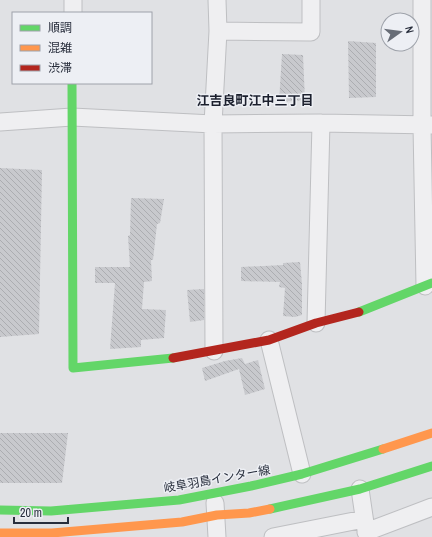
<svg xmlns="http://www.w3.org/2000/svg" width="432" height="537" viewBox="0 0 432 537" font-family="'Archivo Narrow','Noto Sans JP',sans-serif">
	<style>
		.building { fill: url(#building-back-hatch) }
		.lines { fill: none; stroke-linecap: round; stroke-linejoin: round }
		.street-casing { stroke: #bebfc2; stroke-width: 19 }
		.street { stroke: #efeff1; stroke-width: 17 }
		.fast { stroke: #63d668; stroke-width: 9 }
		.slow { stroke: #ff974d; stroke-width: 9 }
		.jam { stroke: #b3261e; stroke-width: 9 }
		.labels { text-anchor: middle; stroke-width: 3; stroke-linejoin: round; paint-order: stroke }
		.street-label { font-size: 12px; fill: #282e3c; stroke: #edeff4 }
		.neighbourhood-label { font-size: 13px; font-weight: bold; fill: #1b1f2d; stroke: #edeff4 }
	</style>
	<defs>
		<pattern id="building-back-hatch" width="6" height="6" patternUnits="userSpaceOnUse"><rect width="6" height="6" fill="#c8c9cd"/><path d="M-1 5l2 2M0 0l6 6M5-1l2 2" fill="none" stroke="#acadb1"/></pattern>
	</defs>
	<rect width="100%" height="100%" fill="#e0e1e4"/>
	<path class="building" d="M 348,41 L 376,43 L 376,97 L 349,98 Z
		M 282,54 L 303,55 L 305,100 L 279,102 Z
		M 0,168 L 42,170 L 39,334 L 0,337 Z
		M 131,198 L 164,199 L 160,223 L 157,224 L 153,260 L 151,260 L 152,281 L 144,282 L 142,309 L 166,310 L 164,338 L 141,340 L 141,347 L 110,349 L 115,283 L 95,283 L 95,267 L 130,267 L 128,236 L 130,235 Z
		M 300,262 L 302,284 L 302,315 L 295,317 L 283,316 L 285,288 L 279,287 L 280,282 L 241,281 L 241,267 L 283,265 L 283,263 Z
		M 204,289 L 204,320 L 190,322 L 187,290 Z
		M 242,358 L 245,364 L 258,360 L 265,389 L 245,395 L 239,369 L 205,381 L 202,368 L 225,361 Z
		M 0,433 L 68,433 L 62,483 L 0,483 Z"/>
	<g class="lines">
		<defs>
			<path id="street" d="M 422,0 L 422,126 L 425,286
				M 73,13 L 73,0
				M 218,31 L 311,32 L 311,0
				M 0,122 L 72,117 L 213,124 L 321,123 L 432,125
				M 316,323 L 321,123
				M 269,340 L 302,474
				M 214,351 L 213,124 L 218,31 L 217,0
				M 360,489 L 366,530
				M 215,503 L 217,537
				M 366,532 L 432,507
				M 273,537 L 364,519"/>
		</defs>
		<use href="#street" class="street-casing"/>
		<use href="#street" class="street"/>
		<path class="fast" d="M 72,83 L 73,368 L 173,358
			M 359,312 L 432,283
			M 270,509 L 360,489 L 432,466
			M 0,510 L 51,511 L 179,500 L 251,486 L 302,474 L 383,449"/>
		<path class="slow" d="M 383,449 L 432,433
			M 0,533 L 52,533 L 182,522 L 217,515 L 249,513 L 270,509"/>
		<path class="jam" d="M 173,358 L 269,340 L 316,323 L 359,312"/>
	</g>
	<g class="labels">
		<g class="street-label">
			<text transform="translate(217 479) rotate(-10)" y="4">岐阜羽島インター線</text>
		</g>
		<g class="neighbourhood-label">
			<text x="255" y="105">江吉良町江中三丁目</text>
		</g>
	</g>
	<rect x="12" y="12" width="140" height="72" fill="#edeff4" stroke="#9ea2aa"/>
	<rect x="20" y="25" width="20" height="6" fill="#63d668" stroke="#9ea2aa"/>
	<text x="48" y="32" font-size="12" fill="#282e3c">順調</text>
	<rect x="20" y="45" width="20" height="6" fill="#ff974d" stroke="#9ea2aa"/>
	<text x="48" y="52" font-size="12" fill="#282e3c">混雑</text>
	<rect x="20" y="65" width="20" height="6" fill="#b3261e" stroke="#9ea2aa"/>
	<text x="48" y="72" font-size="12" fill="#282e3c">渋滞</text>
	<g transform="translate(400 32) rotate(76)"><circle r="19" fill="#edeff4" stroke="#9ea2aa"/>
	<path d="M0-3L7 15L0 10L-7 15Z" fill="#686d77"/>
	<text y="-6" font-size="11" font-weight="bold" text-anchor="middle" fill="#282e3c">N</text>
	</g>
	<path d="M14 517v6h54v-6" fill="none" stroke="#282e3c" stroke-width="2"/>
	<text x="20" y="517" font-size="12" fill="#282e3c" stroke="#edeff4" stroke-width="3" paint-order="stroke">20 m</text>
</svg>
